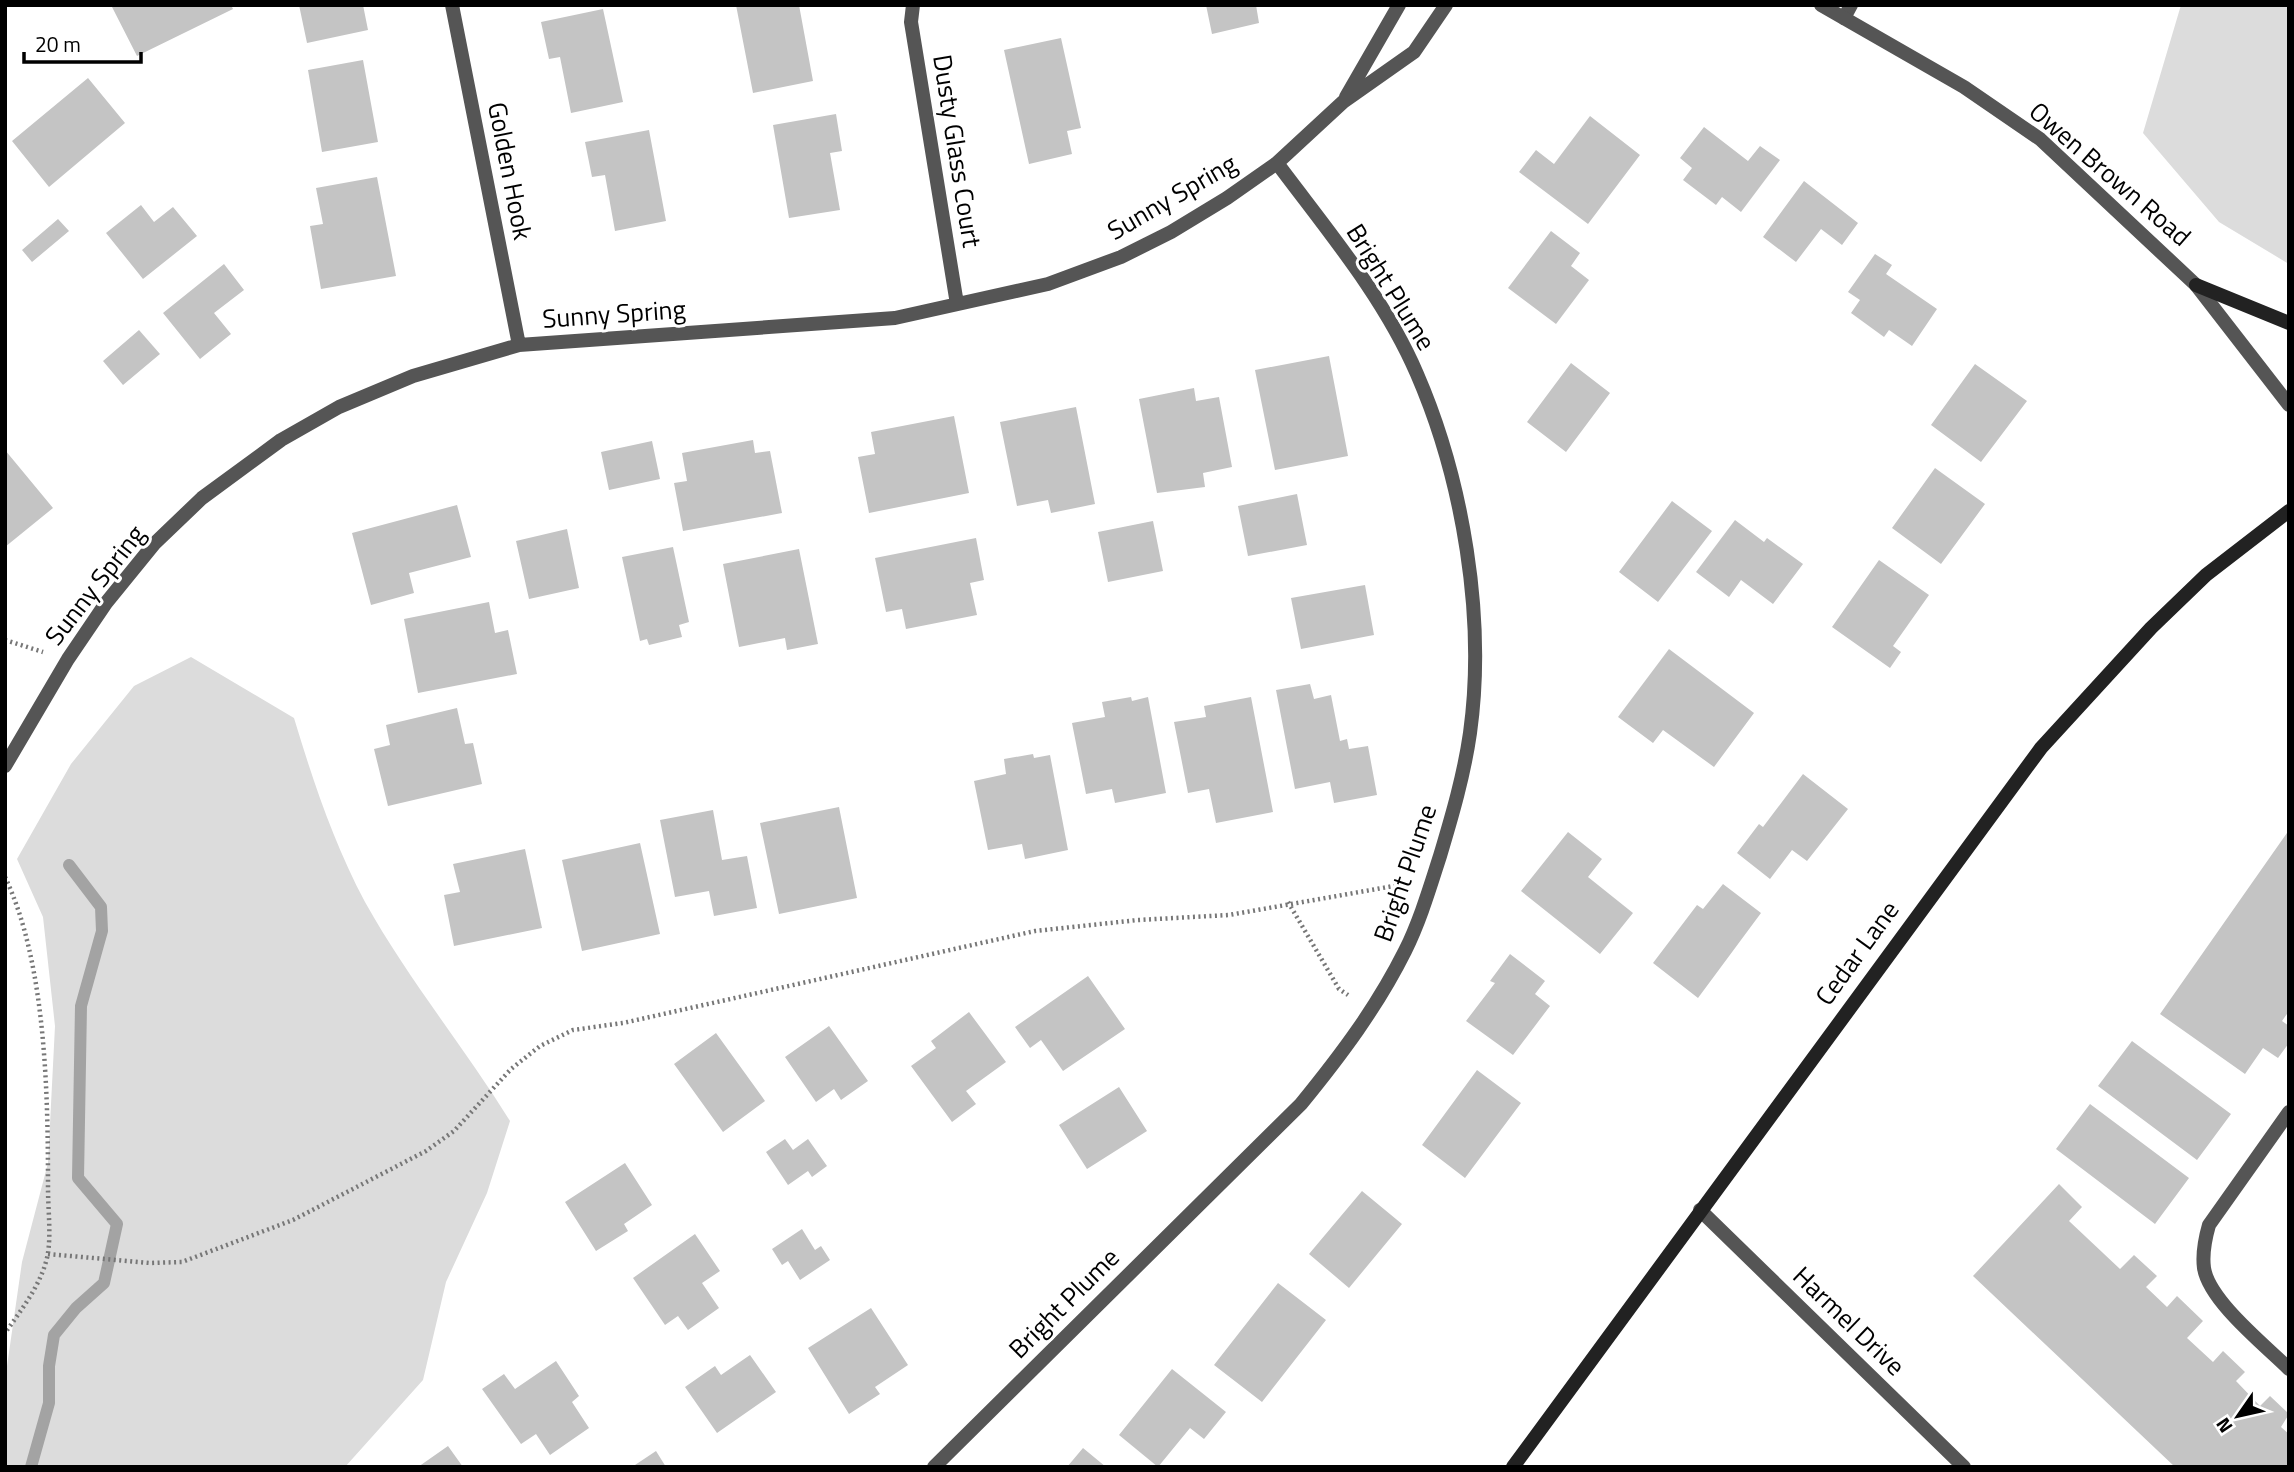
<svg xmlns="http://www.w3.org/2000/svg" width="2294" height="1472" viewBox="0 0 2294 1472" font-family="'Titillium Web',sans-serif">
	<style>
		.green { fill: #dcdcdc }
		.lines { fill: none; stroke-linecap: round; stroke-linejoin: round }
		.stream { stroke: #a3a3a3; stroke-width: 12 }
		.building { fill: #c4c4c4 }
		.path { stroke: #777; stroke-width: 4.5; stroke-dasharray: 2 3.5; stroke-linecap: butt }
		.minor { stroke: #555; stroke-width: 14 }
		.tertiary { stroke: #555; stroke-width: 14 }
		.secondary { stroke: #222; stroke-width: 14 }
		.labels { text-anchor: middle; stroke-width: 6; stroke-linejoin: round; paint-order: stroke }
		.street-label { font-size: 26px; fill: #000; stroke: #fff }
	</style>
	<rect width="100%" height="100%" fill="#fff"/>
	<path class="green" d="M 2181,5 L 2289,5 L 2289,264 L 2219,222 L 2143,133 Z
		M 191,657 L 294,718 C 313,781 334,844 365,902 C 408,979 464,1047 510,1121 L 487,1193 L 446,1282 L 423,1380 L 345,1467 L 5,1467 L 5,1380 L 22,1262 L 48,1163 L 55,1026 L 43,917 L 17,859 L 71,764 L 134,686 Z"/>
	<g class="lines">
		<path class="stream" d="M 31,1467 L 49,1403 L 49,1366 L 54,1335 L 76,1308 L 104,1283 L 117,1224 L 78,1178 L 81,1006 L 102,931 L 101,907 L 69,865"/>
	</g>
	<path class="building" d="M 111,5 L 231,5 L 233,9 L 137,56 Z
		M 299,5 L 363,5 L 368,30 L 307,43 Z
		M 736,5 L 799,5 L 813,81 L 753,93 Z
		M 1206,5 L 1256,5 L 1259,23 L 1212,34 Z
		M 603,9 L 623,102 L 571,113 L 560,57 L 549,59 L 541,22 Z
		M 1061,38 L 1081,128 L 1067,131 L 1072,154 L 1029,164 L 1004,50 Z
		M 363,60 L 378,142 L 322,152 L 308,70 Z
		M 88,78 L 125,123 L 49,187 L 12,141 Z
		M 836,114 L 842,151 L 830,153 L 840,210 L 789,218 L 773,125 Z
		M 1590,116 L 1640,155 L 1588,224 L 1519,172 L 1536,150 L 1554,164 Z
		M 1704,127 L 1748,161 L 1760,146 L 1780,160 L 1741,212 L 1722,197 L 1716,205 L 1683,180 L 1692,168 L 1680,158 Z
		M 649,130 L 666,221 L 615,231 L 605,175 L 592,177 L 585,142 Z
		M 377,177 L 396,276 L 321,289 L 310,226 L 323,224 L 316,188 Z
		M 1804,181 L 1858,223 L 1842,245 L 1821,229 L 1796,262 L 1763,237 Z
		M 141,205 L 154,222 L 173,207 L 197,236 L 143,279 L 106,233 Z
		M 58,219 L 69,231 L 32,262 L 22,250 Z
		M 1551,231 L 1580,253 L 1571,266 L 1589,280 L 1556,324 L 1508,288 Z
		M 1875,254 L 1892,265 L 1886,274 L 1937,309 L 1912,346 L 1889,330 L 1884,337 L 1851,313 L 1860,300 L 1848,292 Z
		M 224,264 L 244,290 L 214,313 L 231,334 L 200,359 L 163,313 Z
		M 139,330 L 160,354 L 123,385 L 103,361 Z
		M 1329,356 L 1348,456 L 1275,470 L 1255,370 Z
		M 1571,363 L 1610,393 L 1566,452 L 1527,422 Z
		M 1975,364 L 2027,401 L 1981,462 L 1931,425 Z
		M 1194,388 L 1196,401 L 1219,397 L 1232,467 L 1203,473 L 1205,487 L 1157,493 L 1139,399 Z
		M 1076,407 L 1095,504 L 1051,513 L 1048,500 L 1017,506 L 1000,422 Z
		M 954,416 L 969,493 L 869,513 L 858,457 L 875,454 L 871,432 Z
		M 753,440 L 755,453 L 770,451 L 782,513 L 683,531 L 674,483 L 687,481 L 682,453 Z
		M 652,441 L 660,479 L 609,490 L 601,452 Z
		M 5,450 L 53,508 L 5,547 Z
		M 1935,468 L 1985,504 L 1941,564 L 1892,528 Z
		M 1297,494 L 1307,545 L 1248,556 L 1238,506 Z
		M 1672,501 L 1712,531 L 1658,602 L 1619,572 Z
		M 457,505 L 471,557 L 409,573 L 414,593 L 371,605 L 352,533 Z
		M 1735,520 L 1764,542 L 1767,538 L 1803,564 L 1773,604 L 1741,580 L 1729,597 L 1696,572 Z
		M 1153,521 L 1163,571 L 1108,582 L 1098,532 Z
		M 567,529 L 579,588 L 529,599 L 516,541 Z
		M 976,538 L 984,580 L 970,583 L 977,615 L 906,629 L 902,609 L 886,612 L 875,558 Z
		M 673,547 L 689,622 L 679,625 L 682,637 L 649,645 L 647,639 L 640,641 L 622,557 Z
		M 799,549 L 818,644 L 787,650 L 785,638 L 739,647 L 723,564 Z
		M 1879,560 L 1929,595 L 1893,646 L 1901,652 L 1890,668 L 1832,627 Z
		M 1365,585 L 1374,635 L 1301,649 L 1291,598 Z
		M 489,602 L 495,633 L 508,630 L 517,674 L 418,693 L 404,619 Z
		M 1669,649 L 1754,713 L 1714,767 L 1663,730 L 1653,743 L 1618,717 Z
		M 1310,684 L 1314,699 L 1331,695 L 1340,741 L 1347,739 L 1349,749 L 1368,746 L 1377,795 L 1334,803 L 1330,782 L 1295,789 L 1276,690 Z
		M 1131,697 L 1132,701 L 1148,697 L 1166,793 L 1115,803 L 1112,789 L 1086,794 L 1072,723 L 1105,717 L 1102,702 Z
		M 1251,697 L 1273,812 L 1216,823 L 1209,789 L 1188,793 L 1174,722 L 1206,717 L 1204,706 Z
		M 457,708 L 465,744 L 473,743 L 482,784 L 388,806 L 374,749 L 390,745 L 386,725 Z
		M 1033,754 L 1034,758 L 1050,755 L 1068,850 L 1025,859 L 1022,844 L 988,850 L 974,781 L 1006,774 L 1004,759 Z
		M 1803,774 L 1848,809 L 1807,861 L 1792,850 L 1770,879 L 1737,853 L 1759,824 L 1763,827 Z
		M 839,807 L 857,898 L 779,914 L 760,823 Z
		M 713,810 L 722,860 L 747,856 L 757,908 L 714,916 L 709,891 L 675,897 L 660,820 Z
		M 2289,830 L 2289,1011 L 2282,1021 L 2289,1026 L 2289,1043 L 2278,1058 L 2263,1048 L 2245,1074 L 2160,1014 Z
		M 1568,832 L 1602,859 L 1588,877 L 1633,913 L 1600,954 L 1521,891 Z
		M 640,843 L 660,934 L 582,951 L 562,860 Z
		M 525,849 L 542,928 L 454,946 L 444,895 L 460,892 L 453,864 Z
		M 1723,884 L 1761,913 L 1698,998 L 1653,963 L 1697,905 L 1703,909 Z
		M 1510,954 L 1545,981 L 1535,994 L 1550,1006 L 1513,1055 L 1466,1021 L 1495,983 L 1490,981 Z
		M 1088,976 L 1125,1029 L 1063,1071 L 1041,1040 L 1030,1048 L 1015,1027 Z
		M 969,1012 L 1006,1062 L 966,1091 L 976,1104 L 952,1122 L 911,1066 L 936,1048 L 931,1041 Z
		M 829,1026 L 868,1081 L 841,1100 L 834,1089 L 816,1102 L 785,1057 Z
		M 716,1033 L 765,1101 L 723,1132 L 674,1064 Z
		M 2132,1041 L 2231,1114 L 2197,1160 L 2098,1086 Z
		M 1477,1070 L 1521,1103 L 1465,1178 L 1422,1145 Z
		M 1119,1087 L 1147,1131 L 1087,1169 L 1059,1125 Z
		M 2090,1104 L 2189,1178 L 2155,1224 L 2056,1149 Z
		M 785,1139 L 793,1150 L 808,1139 L 827,1166 L 812,1177 L 808,1171 L 788,1185 L 766,1152 Z
		M 625,1163 L 652,1205 L 624,1224 L 628,1231 L 596,1251 L 565,1202 Z
		M 2059,1184 L 2082,1207 L 2069,1221 L 2120,1269 L 2134,1255 L 2157,1276 L 2146,1287 L 2167,1307 L 2177,1296 L 2203,1321 L 2187,1338 L 2213,1362 L 2223,1351 L 2245,1372 L 2236,1381 L 2260,1406 L 2270,1396 L 2289,1414 L 2281,1427 L 2289,1434 L 2289,1467 L 2175,1467 L 1973,1276 Z
		M 1362,1191 L 1402,1224 L 1349,1288 L 1309,1254 Z
		M 802,1229 L 815,1250 L 821,1246 L 830,1260 L 800,1280 L 788,1261 L 782,1265 L 772,1249 Z
		M 695,1234 L 720,1271 L 702,1283 L 719,1308 L 688,1330 L 678,1316 L 665,1325 L 633,1278 Z
		M 1278,1283 L 1326,1320 L 1262,1402 L 1214,1365 Z
		M 871,1308 L 908,1365 L 875,1387 L 880,1394 L 849,1414 L 808,1348 Z
		M 750,1355 L 776,1392 L 717,1433 L 685,1387 L 715,1366 L 721,1375 Z
		M 556,1361 L 579,1396 L 572,1402 L 589,1428 L 550,1455 L 536,1434 L 521,1444 L 482,1389 L 504,1374 L 515,1389 Z
		M 1172,1369 L 1226,1412 L 1204,1439 L 1190,1428 L 1158,1467 L 1119,1435 Z
		M 448,1446 L 463,1467 L 418,1467 Z
		M 1083,1448 L 1106,1467 L 1067,1467 Z
		M 656,1451 L 666,1467 L 632,1467 Z"/>
	<g class="lines">
		<path class="path" d="M 5,640 L 43,652
			M 5,877 C 46,963 48,1094 48,1188 C 48,1209 51,1233 48,1253 C 43,1282 22,1309 5,1333
			M 1288,902 L 1339,989 L 1348,995
			M 48,1254 L 150,1263 L 182,1262 L 293,1220 L 426,1151 L 454,1131 L 511,1069 L 540,1046 L 573,1030 L 623,1023 L 1035,931 L 1138,920 L 1229,915 L 1405,884"/>
		<path class="minor" d="M 452,5 L 519,345
			M 913,5 L 911,22 L 957,304
			M 1844,18 L 1851,5
			M 1346,97 L 1399,5
			M 5,766 L 68,659 L 106,603 L 154,544 L 202,498 L 281,440 L 339,407 L 413,376 L 519,345 L 895,318 L 1048,284 L 1121,257 L 1171,232 L 1227,198 L 1277,163 L 1343,102 L 1414,52 L 1446,5
			M 2289,1112 L 2209,1225 C 2205,1239 2202,1253 2204,1268 C 2209,1301 2266,1346 2289,1369
			M 1700,1210 L 1964,1467
			M 934,1467 L 1301,1104 C 1341,1055 1377,1007 1405,951 C 1420,921 1430,887 1440,856 C 1452,816 1464,775 1470,733 C 1486,618 1463,480 1417,374 C 1384,297 1327,230 1277,163"/>
		<path class="tertiary" d="M 1821,5 L 1964,87 L 2040,139 L 2196,285 L 2289,405"/>
		<path class="secondary" d="M 2196,285 L 2289,323
			M 1513,1467 L 2041,748 L 2151,628 L 2206,575 L 2289,511"/>
	</g>
	<g class="labels">
		<g class="street-label">
			<text transform="translate(957 151) rotate(81)" y="9">Dusty Glass Court</text>
			<text transform="translate(510 171) rotate(79)" y="9">Golden Hook</text>
			<text transform="translate(2110 174) rotate(41)" y="9">Owen Brown Road</text>
			<text transform="translate(1172 197) rotate(-30)" y="9">Sunny Spring</text>
			<text transform="translate(1391 287) rotate(58)" y="9">Bright Plume</text>
			<text transform="translate(614 314) rotate(-4)" y="9">Sunny Spring</text>
			<text transform="translate(95 585) rotate(-52)" y="9">Sunny Spring</text>
			<text transform="translate(1405 873) rotate(-71)" y="9">Bright Plume</text>
			<text transform="translate(1857 953) rotate(-54)" y="9">Cedar Lane</text>
			<text transform="translate(1064 1303) rotate(-45)" y="9">Bright Plume</text>
			<text transform="translate(1849 1321) rotate(44)" y="9">Harmel Drive</text>
		</g>
	</g>
	<rect width="2294" height="1472" fill="none" stroke="#000000" stroke-width="14"/>
	<g transform="translate(2238 1416) rotate(236)" stroke="#ffffff" stroke-width="5" paint-order="stroke">
	<path d="M0-5L12 26L0 18L-12 26Z" fill="#000000"/>
	<text y="-10" font-size="19" font-weight="bold" text-anchor="middle" fill="#000000">N</text>
	</g>
	<path d="M24 52v10h117v-10" fill="none" stroke="#000000" stroke-width="3.5"/>
	<text x="35" y="52" font-size="21" fill="#000000" stroke="#ffffff" stroke-width="5" paint-order="stroke">20 m</text>
</svg>
